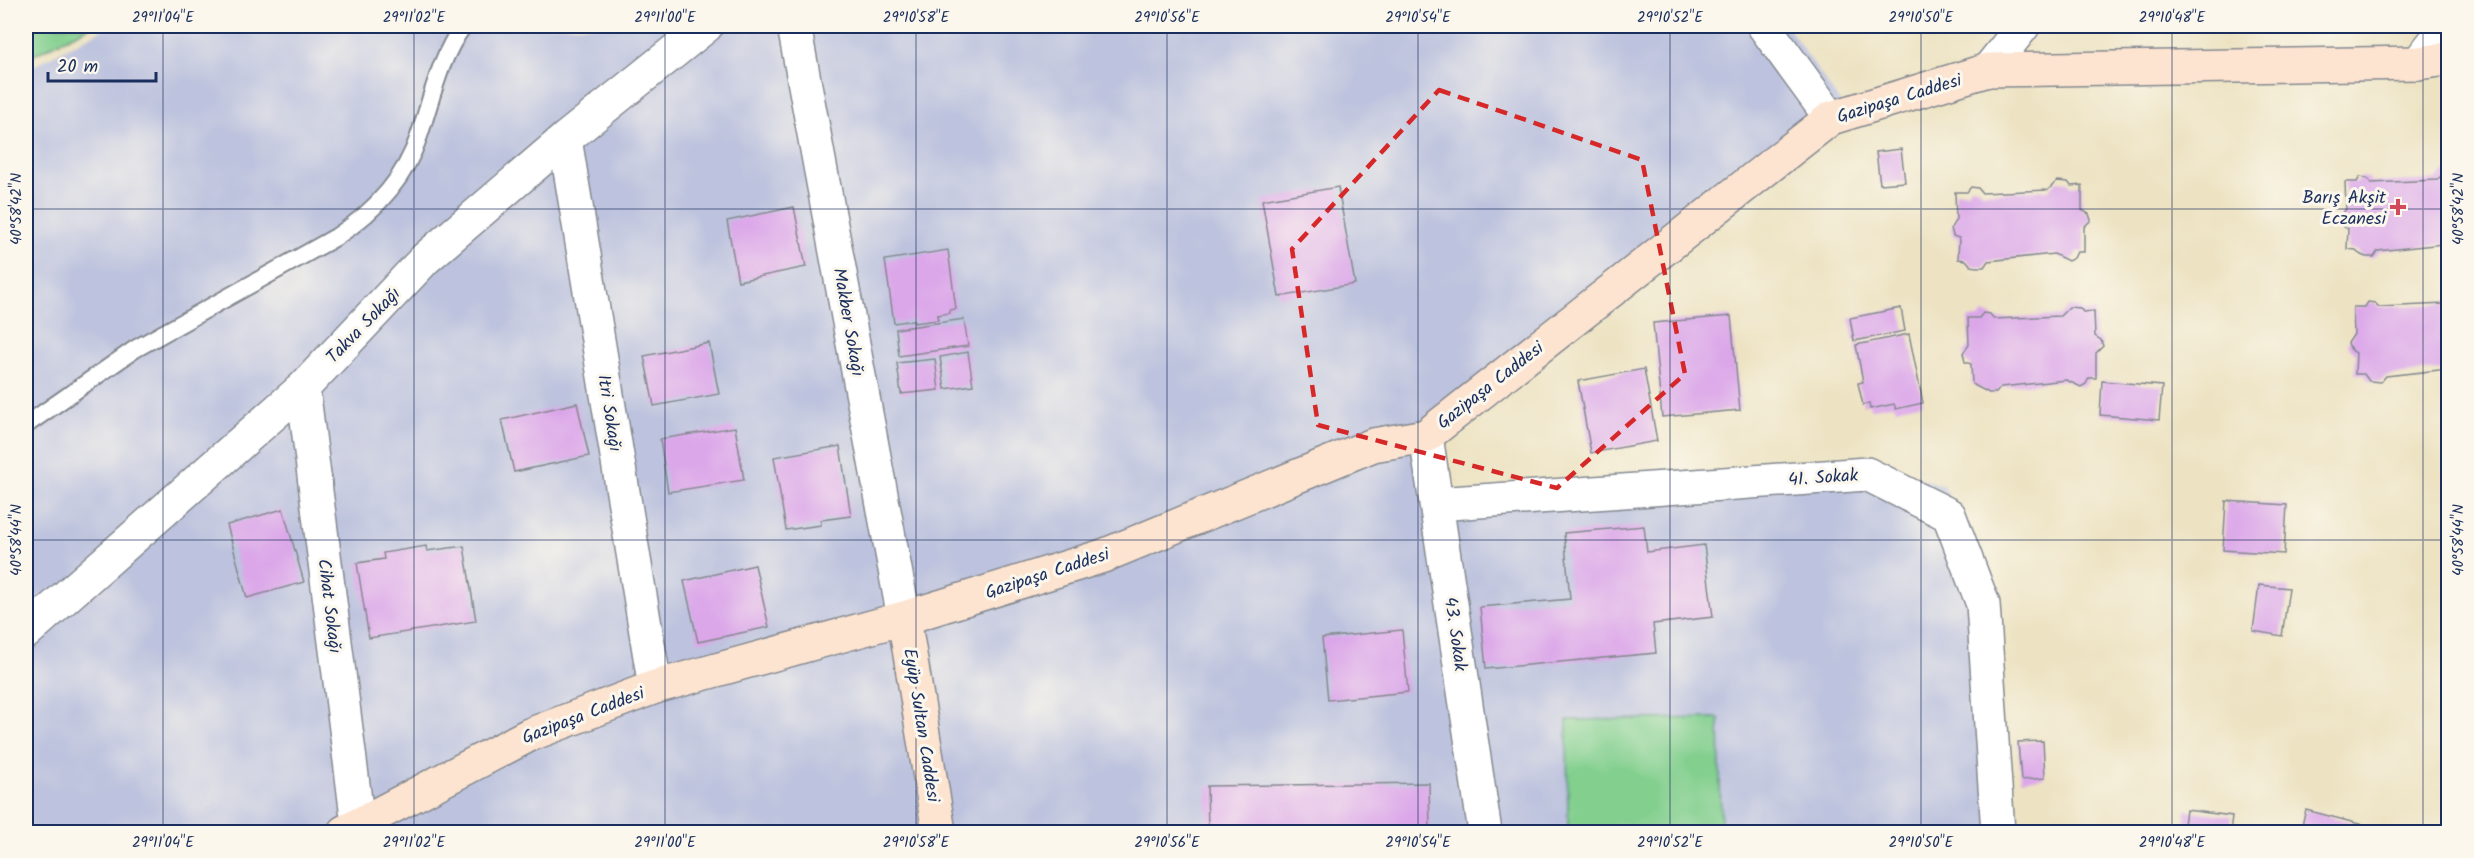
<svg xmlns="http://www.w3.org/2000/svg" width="2474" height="858" viewBox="0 0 2474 858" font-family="Kalam,sans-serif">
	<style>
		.industrial { fill: #bdc3de }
		.green { fill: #82cf8e; stroke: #4e7f76; stroke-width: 1.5 }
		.building { fill: #dba7e9 }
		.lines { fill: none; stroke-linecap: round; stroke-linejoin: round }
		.lane-casing { stroke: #848990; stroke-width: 20 }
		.street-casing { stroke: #848990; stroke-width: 36 }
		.secondary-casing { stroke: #848990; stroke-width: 36 }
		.lane { stroke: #fff; stroke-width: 16 }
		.street { stroke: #fff; stroke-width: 33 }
		.secondary { stroke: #fde4d1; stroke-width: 33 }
		.marked { fill: none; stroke: #d62828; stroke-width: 4.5; stroke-dasharray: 12 8; stroke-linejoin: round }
		.ticks { fill: none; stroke: #1b2f5e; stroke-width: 1.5; stroke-opacity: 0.45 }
		.poi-dot { fill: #d1495b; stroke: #fbf7ec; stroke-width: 2 }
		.labels { text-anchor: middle; stroke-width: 6; stroke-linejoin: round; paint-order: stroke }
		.street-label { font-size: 18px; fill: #1b2f5e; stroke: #fbf7ec }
		.poi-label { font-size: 18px; fill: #1b2f5e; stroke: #fbf7ec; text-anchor: end }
		.neatline { fill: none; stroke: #1b2f5e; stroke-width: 2 }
		.ticks-label { font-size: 15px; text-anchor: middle; fill: #1b2f5e }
	</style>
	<rect width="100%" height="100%" fill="#fbf7ec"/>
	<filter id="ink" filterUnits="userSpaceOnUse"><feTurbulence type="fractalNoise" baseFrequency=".0167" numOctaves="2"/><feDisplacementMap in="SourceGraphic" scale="12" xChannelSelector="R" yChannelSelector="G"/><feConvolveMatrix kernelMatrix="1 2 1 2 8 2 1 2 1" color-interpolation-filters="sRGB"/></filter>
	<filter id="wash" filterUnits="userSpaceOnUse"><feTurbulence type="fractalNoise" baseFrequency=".008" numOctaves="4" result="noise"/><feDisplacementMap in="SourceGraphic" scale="24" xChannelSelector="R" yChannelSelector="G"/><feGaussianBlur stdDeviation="1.35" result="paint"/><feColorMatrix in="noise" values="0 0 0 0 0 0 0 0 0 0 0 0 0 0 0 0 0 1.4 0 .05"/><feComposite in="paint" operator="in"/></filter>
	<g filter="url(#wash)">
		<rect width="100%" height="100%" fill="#ede3c3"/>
		<path class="industrial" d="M 109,26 L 1787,26 L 1851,118 L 1442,437 L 1452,494 L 1860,461 L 1943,485 L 1991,572 L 2008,832 L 26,832 L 26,70 Z"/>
		<path class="green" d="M 26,26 L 91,26 L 26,59 Z
			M 1719,718 L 1721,832 L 1568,832 L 1567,720 Z"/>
		<g id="blocks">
			<path class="building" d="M 1901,149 L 1905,182 L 1880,184 L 1876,152 Z
				M 2446,171 L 2448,171 L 2448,246 L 2443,244 L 2378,251 L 2374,257 L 2366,257 L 2361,255 L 2356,250 L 2347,249 L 2348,228 L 2342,226 L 2340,217 L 2346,209 L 2345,182 L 2357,182 L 2360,177 L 2367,178 L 2371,183 L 2437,180 Z
				M 2057,181 L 2068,182 L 2071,186 L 2082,185 L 2082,210 L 2089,214 L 2091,220 L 2084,227 L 2084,252 L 2077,252 L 2074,258 L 2068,261 L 2054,254 L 1988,261 L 1984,267 L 1977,267 L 1971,266 L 1966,260 L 1958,259 L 1959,238 L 1953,236 L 1951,228 L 1956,219 L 1955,192 L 1967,192 L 1971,187 L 1978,188 L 1982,193 L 2048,190 Z
				M 1338,187 L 1355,284 L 1279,297 L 1262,200 Z
				M 794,207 L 806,267 L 738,281 L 727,221 Z
				M 948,250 L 956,309 L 949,310 L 950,313 L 937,315 L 938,320 L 914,323 L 914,320 L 894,323 L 885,260 Z
				M 2448,301 L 2448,369 L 2386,376 L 2381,382 L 2369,381 L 2364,374 L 2355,374 L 2356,353 L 2351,350 L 2348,343 L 2354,334 L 2353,307 L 2365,307 L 2368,302 L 2375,303 L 2379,307 L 2445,304 Z
				M 2069,307 L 2080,308 L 2083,312 L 2094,311 L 2095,336 L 2101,340 L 2103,346 L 2096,353 L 2096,378 L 2089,378 L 2086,384 L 2081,387 L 2066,380 L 2001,387 L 1996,393 L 1989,393 L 1972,384 L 1971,364 L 1965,362 L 1963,353 L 1969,345 L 1968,318 L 1979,318 L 1983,313 L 1990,314 L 1994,319 L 2060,316 Z
				M 1901,308 L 1905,331 L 1854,341 L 1850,318 Z
				M 1731,316 L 1740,410 L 1662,417 L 1653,323 Z
				M 964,319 L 968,346 L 899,356 L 896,329 Z
				M 1909,334 L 1923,403 L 1896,409 L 1894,404 L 1870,409 L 1869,403 L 1863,405 L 1858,383 L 1863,382 L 1856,345 Z
				M 709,343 L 719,394 L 654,406 L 644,356 Z
				M 968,352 L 973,385 L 945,389 L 940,357 Z
				M 935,359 L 939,390 L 901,394 L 897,363 Z
				M 1644,369 L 1657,441 L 1591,453 L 1578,381 Z
				M 2102,381 L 2162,386 L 2159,420 L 2100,415 Z
				M 577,403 L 589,456 L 514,472 L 502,420 Z
				M 735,427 L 744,480 L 668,492 L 660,439 Z
				M 840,446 L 851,516 L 821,520 L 821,525 L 786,530 L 774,457 Z
				M 2226,501 L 2287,505 L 2284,554 L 2223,550 Z
				M 283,509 L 304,582 L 247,598 L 227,525 Z
				M 1644,526 L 1647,552 L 1704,545 L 1713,617 L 1653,624 L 1656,653 L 1486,669 L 1480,607 L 1570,599 L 1564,533 Z
				M 426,546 L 427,551 L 464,546 L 476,621 L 369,638 L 357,563 L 384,559 L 383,553 Z
				M 755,565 L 769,627 L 698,642 L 684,581 Z
				M 2259,585 L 2289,588 L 2282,636 L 2253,631 Z
				M 1402,630 L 1408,692 L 1328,700 L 1322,638 Z
				M 2043,741 L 2045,778 L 2021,780 L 2018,742 Z
				M 1429,783 L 1430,832 L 1208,832 L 1207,786 Z
				M 2186,810 L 2232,816 L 2230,832 L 2183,832 Z
				M 2306,810 L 2390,832 L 2300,832 Z"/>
		</g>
	</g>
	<g filter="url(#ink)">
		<use href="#blocks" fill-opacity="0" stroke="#848990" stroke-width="1.5"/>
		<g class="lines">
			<defs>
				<path id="lane" d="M 26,425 L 135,349 L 336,237 C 374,212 405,179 419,136 C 432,98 439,59 463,26"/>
				<path id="street" d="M 794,26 L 904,618
					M 1764,26 L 1831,118
					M 2418,63 L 2447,26
					M 1988,70 L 2023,26
					M 565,139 L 655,687
					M 303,388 L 359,832
					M 1426,436 L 1485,832
					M 1436,504 L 1867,474 L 1949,515 L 1983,604 L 1998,832
					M 26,632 L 303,388 L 426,258 L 565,139 L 706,26"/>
				<path id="secondary" d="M 904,618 L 939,832
					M 344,832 L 529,735 L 655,687 L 904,618 L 1103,556 L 1373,445 L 1426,436 L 1831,118 L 1988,70 L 2418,63 L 2448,59"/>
			</defs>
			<use href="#lane" class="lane-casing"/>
			<use href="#street" class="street-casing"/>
			<use href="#secondary" class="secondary-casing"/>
			<use href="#lane" class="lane"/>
			<use href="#street" class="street"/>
			<use href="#secondary" class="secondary"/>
		</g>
	</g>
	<path class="marked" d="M 1439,90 L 1642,160 L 1685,374 L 1557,488 L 1318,425 L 1292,249 Z"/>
	<path class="ticks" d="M 163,26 L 163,832M 414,26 L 414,832M 665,26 L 665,832M 916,26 L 916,832M 1167,26 L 1167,832M 1418,26 L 1418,832M 1670,26 L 1670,832M 1921,26 L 1921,832M 2172,26 L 2172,832M 2423,26 L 2423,832M 26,209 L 2448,209M 26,540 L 2448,540"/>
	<path class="poi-dot" d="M2395 198h6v6h6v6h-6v6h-6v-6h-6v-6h6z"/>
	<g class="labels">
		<g class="street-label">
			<text transform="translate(1899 98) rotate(-17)" y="6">Gazipaşa Caddesi</text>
			<text transform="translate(849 322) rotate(80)" y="6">Makber Sokağı</text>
			<text transform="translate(363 325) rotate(-46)" y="6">Takva Sokağı</text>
			<text transform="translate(1490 385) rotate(-38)" y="6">Gazipaşa Caddesi</text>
			<text transform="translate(610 413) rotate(81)" y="6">Itri Sokağı</text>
			<text transform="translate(1823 477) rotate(-4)" y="6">41. Sokak</text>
			<text transform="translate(1047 573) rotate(-18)" y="6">Gazipaşa Caddesi</text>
			<text transform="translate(330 606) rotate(83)" y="6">Cihat Sokağı</text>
			<text transform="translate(1456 634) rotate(82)" y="6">43. Sokak</text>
			<text transform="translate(583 715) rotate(-21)" y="6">Gazipaşa Caddesi</text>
			<text transform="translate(922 725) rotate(81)" y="6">Eyüp Sultan Caddesi</text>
		</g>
		<g class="poi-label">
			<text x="2386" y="203">Barış Akşit<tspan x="2386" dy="21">Eczanesi</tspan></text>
		</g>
	</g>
	<rect width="2474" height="858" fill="none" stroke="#fbf7ec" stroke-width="66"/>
	<path d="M48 72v9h108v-9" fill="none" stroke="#1b2f5e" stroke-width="3"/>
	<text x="57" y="72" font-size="18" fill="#1b2f5e" stroke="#fbf7ec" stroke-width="4.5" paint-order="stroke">20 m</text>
	<rect x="33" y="33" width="2408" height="792" class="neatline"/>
	<g class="ticks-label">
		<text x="163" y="22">29°11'04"E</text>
		<text x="414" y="22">29°11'02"E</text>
		<text x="665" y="22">29°11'00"E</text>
		<text x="916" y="22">29°10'58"E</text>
		<text x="1167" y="22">29°10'56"E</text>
		<text x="1418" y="22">29°10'54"E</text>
		<text x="1670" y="22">29°10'52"E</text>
		<text x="1921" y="22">29°10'50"E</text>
		<text x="2172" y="22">29°10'48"E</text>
		<text transform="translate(2458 209) rotate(-90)" y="5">40°58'42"N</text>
		<text transform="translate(16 209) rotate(-90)" y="5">40°58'42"N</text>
		<text transform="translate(2458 540) rotate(-90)" y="5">40°58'44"N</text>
		<text transform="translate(16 540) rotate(-90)" y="5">40°58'44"N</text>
		<text x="163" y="847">29°11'04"E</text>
		<text x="414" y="847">29°11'02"E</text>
		<text x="665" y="847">29°11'00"E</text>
		<text x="916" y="847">29°10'58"E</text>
		<text x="1167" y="847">29°10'56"E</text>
		<text x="1418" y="847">29°10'54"E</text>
		<text x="1670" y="847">29°10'52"E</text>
		<text x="1921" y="847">29°10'50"E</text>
		<text x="2172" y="847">29°10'48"E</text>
	</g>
</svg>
